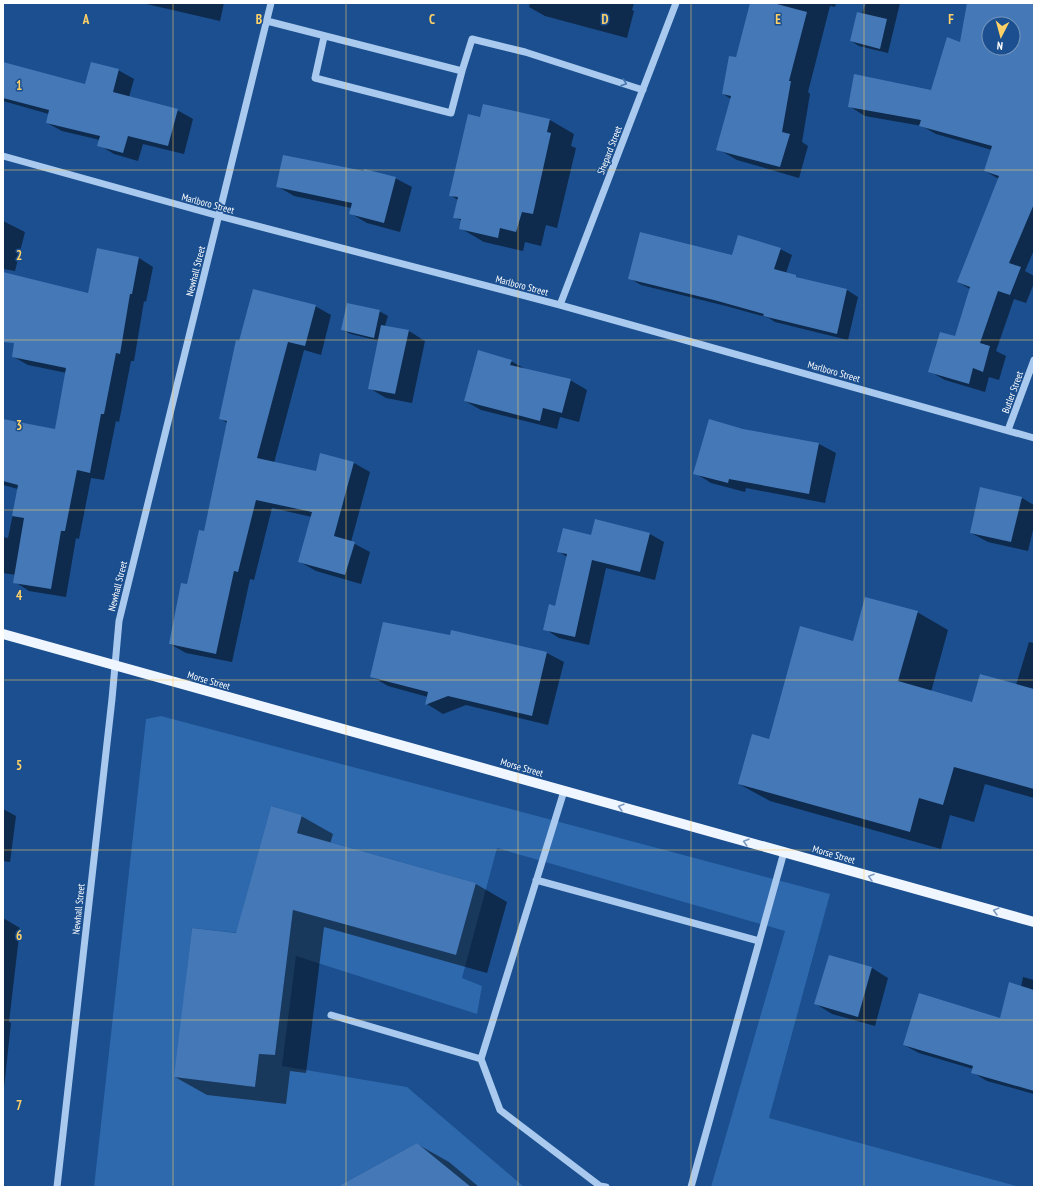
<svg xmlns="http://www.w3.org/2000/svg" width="1037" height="1190" viewBox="0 0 1037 1190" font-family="'PT Sans Narrow',sans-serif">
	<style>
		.green { fill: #2e69ad; fill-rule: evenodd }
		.shadow { fill: #0007; fill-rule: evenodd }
		.building { fill: #4478b7; fill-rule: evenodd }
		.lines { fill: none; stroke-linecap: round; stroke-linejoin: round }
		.minor { stroke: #a9c9ee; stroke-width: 7 }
		.major { stroke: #f0f6ff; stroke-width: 10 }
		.oneway { stroke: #4674ac }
		.oneway2 { stroke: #7b9ac1 }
		.grid { fill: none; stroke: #ffd166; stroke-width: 1; stroke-opacity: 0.55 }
		.labels { text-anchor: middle; stroke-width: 3; stroke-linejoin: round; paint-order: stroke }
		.street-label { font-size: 10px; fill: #fff; stroke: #1b4f8f }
		.grid-label { font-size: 13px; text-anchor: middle; font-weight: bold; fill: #ffd166; stroke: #1b4f8f; stroke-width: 3; stroke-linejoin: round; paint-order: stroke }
	</style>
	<rect width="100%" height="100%" fill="#1b4f8f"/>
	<path class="green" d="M 161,716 L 830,894 L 769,1118 L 1020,1187 L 711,1187 L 785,931 L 497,848 L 462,978 L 482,986 L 477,1014 L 296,956 L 282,1066 L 407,1087 L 524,1187 L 471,1187 L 417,1143 L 337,1187 L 94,1187 L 146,719 ZM 271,806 L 302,815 L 297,833 L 476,883 L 456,955 L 293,910 L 275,1055 L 259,1054 L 255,1087 L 175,1077 L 192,928 L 240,933 L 242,912 Z"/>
	<path class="shadow" d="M 142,3 L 224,3 L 220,21 Z
		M 530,3 L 634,3 L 632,10 L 634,11 L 627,38 L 545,16 L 529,7 Z
		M 751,3 L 836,3 L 835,7 L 830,6 L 808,92 L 810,94 L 802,142 L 808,146 L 799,178 L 737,160 L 718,149 L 731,99 L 723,94 L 736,58 Z
		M 866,3 L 900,3 L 888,53 L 859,46 L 851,41 Z
		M 968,3 L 1034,3 L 1034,250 L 1025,271 L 1034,276 L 1034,283 L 1026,303 L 1014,299 L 996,351 L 1006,356 L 999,380 L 989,377 L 985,392 L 945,380 L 929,371 L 956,337 L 970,289 L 958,282 L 999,179 L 985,171 L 992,150 L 936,134 L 922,126 L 865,116 L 849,106 L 932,91 L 961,43 ZM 989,24 L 1013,24 L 1013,48 L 989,48 Z
		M 3,63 L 86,86 L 118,70 L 134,79 L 129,97 L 177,110 L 193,119 L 184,154 L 143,144 L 138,161 L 114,154 L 99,145 L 100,140 L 62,131 L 47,123 L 49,114 L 3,101 Z
		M 481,118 L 550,120 L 574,134 L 571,146 L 576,148 L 557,228 L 546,225 L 541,246 L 525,242 L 523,251 L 484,242 L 460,228 L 462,221 L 454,217 L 458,200 L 450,195 Z
		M 395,178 L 412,187 L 400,232 L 367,223 L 350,213 L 351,208 L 294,196 L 277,186 Z
		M 3,221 L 25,232 L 15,271 L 4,269 L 3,272 Z
		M 780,249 L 792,255 L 786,273 L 804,280 L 847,290 L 858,297 L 848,340 L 775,322 L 769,318 L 726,306 L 641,285 L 629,278 L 733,256 Z
		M 98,250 L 139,258 L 153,267 L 146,302 L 144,301 L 134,361 L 131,361 L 119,422 L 116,421 L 104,480 L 91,478 L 79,539 L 76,538 L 66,597 L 29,591 L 15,582 L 16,575 L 3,573 L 3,537 L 8,538 L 18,489 L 3,485 L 3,420 L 56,430 L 67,373 L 28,365 L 14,357 L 88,294 Z
		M 315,306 L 331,315 L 321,355 L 304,350 L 274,463 L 316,472 L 354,463 L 370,472 L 351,542 L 370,552 L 361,584 L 316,571 L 300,562 L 312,517 L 272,508 L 254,580 L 250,579 L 232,662 L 186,653 L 170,644 L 204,533 L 227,423 L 220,418 L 240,342 Z
		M 379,311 L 388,316 L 385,326 L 409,331 L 425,341 L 412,403 L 386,398 L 369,388 L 379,341 L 351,334 L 342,330 Z
		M 511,361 L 527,370 L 570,380 L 587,390 L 579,422 L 560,417 L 557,429 L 481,410 L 465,401 Z
		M 743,430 L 819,444 L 836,453 L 825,503 L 746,488 L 745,492 L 711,483 L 695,473 Z
		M 1022,498 L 1034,505 L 1034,526 L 1028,551 L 988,542 L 971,533 Z
		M 596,520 L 650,534 L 664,542 L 655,580 L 606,568 L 589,645 L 559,638 L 545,629 L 556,607 L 567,557 L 558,551 L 592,536 Z
		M 917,612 L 948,630 L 931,692 L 972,703 L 1016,685 L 1029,642 L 1034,643 L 1034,798 L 985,784 L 974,822 L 950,815 L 941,849 L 770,801 L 739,784 L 769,740 L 853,643 Z
		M 452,631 L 547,653 L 564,662 L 548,725 L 466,705 L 443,714 L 427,704 L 428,697 L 388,686 L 371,676 L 451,636 Z
		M 3,809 L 16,816 L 10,862 L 3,861 Z
		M 301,816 L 333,834 L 330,844 L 476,884 L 507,902 L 487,973 L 324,927 L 306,1073 L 290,1071 L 286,1104 L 207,1095 L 175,1077 L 236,934 Z
		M 3,918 L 20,928 L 9,1022 L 11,1023 L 3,1097 Z
		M 872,968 L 888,978 L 875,1026 L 832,1014 L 816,1004 Z
		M 1023,977 L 1034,980 L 1034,1094 L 987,1081 L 972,1072 L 973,1069 L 919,1053 L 904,1045 L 1000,1019 L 1021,987 Z
		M 417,1144 L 449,1162 L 479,1187 L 339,1187 Z"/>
	<path class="building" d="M 750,3 L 773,3 L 807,12 L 789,81 L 791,81 L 782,132 L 790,134 L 780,167 L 716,150 L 731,96 L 722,94 L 729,56 L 736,57 Z
		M 967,3 L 1034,3 L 1034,204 L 1009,263 L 1021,267 L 1010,295 L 998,291 L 980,343 L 990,346 L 983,372 L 973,368 L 969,384 L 928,372 L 940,332 L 955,336 L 970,287 L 957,282 L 999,176 L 984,171 L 992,146 L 919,126 L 921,120 L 848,107 L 854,74 L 931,90 L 947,37 L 960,42 ZM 989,24 L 1013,24 L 1013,48 L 989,48 Z
		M 857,12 L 887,19 L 880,49 L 850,41 Z
		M 3,62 L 85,84 L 91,62 L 119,69 L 113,92 L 178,109 L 168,146 L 128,136 L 123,153 L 97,146 L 100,136 L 46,123 L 49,110 L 3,98 Z
		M 483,104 L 550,119 L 547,132 L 551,133 L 533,214 L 522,212 L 516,232 L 500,228 L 498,238 L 459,229 L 461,219 L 453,218 L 458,197 L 449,196 L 468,114 L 480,117 Z
		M 283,155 L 364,171 L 364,169 L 396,177 L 384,223 L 349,214 L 352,203 L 276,187 Z
		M 640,232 L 732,255 L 738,235 L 781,248 L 774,269 L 796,275 L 796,277 L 847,289 L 837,334 L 763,316 L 764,314 L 714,300 L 628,279 Z
		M 97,248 L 139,257 L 132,294 L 130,294 L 120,354 L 116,353 L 104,414 L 101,414 L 90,473 L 77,470 L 65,531 L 61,531 L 51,589 L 13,583 L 24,518 L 12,516 L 18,485 L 3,481 L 3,419 L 55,429 L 66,368 L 12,357 L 14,343 L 3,342 L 3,272 L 88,293 Z
		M 253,289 L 316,305 L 305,346 L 288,342 L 257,458 L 316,471 L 320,453 L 354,462 L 334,536 L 355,542 L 345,575 L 298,562 L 312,512 L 256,500 L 238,572 L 234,571 L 216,654 L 169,644 L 181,583 L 187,584 L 199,530 L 204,531 L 227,421 L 219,419 L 236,340 L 239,341 Z
		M 347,303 L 380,310 L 374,338 L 341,330 Z
		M 381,325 L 409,330 L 395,394 L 368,389 Z
		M 478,350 L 512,360 L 510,365 L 571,379 L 562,413 L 543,408 L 540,421 L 464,401 Z
		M 709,419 L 743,429 L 819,443 L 809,494 L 729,479 L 728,483 L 693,474 Z
		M 980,487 L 1022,497 L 1011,542 L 970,533 Z
		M 595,519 L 650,533 L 640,572 L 592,560 L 575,637 L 543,630 L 549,604 L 555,606 L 567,554 L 557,552 L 563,528 L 591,535 Z
		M 865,597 L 918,611 L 898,681 L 972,702 L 980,674 L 1034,689 L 1034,789 L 954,767 L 943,805 L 919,798 L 910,832 L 738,784 L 752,734 L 769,739 L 800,626 L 853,641 Z
		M 383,622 L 450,635 L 451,630 L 547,652 L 532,716 L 448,696 L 425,705 L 428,692 L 370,677 Z
		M 271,806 L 302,815 L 297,833 L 476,883 L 456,955 L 293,910 L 275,1055 L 259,1054 L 255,1087 L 174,1077 L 192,928 L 236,933 Z
		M 829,955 L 872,967 L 858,1017 L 814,1004 Z
		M 1009,982 L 1034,990 L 1034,1091 L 971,1073 L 973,1066 L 903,1045 L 919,993 L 1000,1018 Z
		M 417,1143 L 471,1187 L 337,1187 Z"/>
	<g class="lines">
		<path class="minor" d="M 267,21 L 462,71 L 472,39 L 525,52 L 643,90
			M 324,37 L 315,78 L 451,113 L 462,71
			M 3,156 L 219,216 L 560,305 L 1034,438
			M 560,305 L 676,3
			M 1008,430 L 1034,360
			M 536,880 L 759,941
			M 331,1015 L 481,1059 L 564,791
			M 481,1059 L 500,1110 L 600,1186 L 606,1187
			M 57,1187 L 112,699 L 119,621 L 271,3
			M 691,1187 L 784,852"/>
		<path class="major" d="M 3,634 L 1034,922"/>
	</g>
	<defs><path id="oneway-chevron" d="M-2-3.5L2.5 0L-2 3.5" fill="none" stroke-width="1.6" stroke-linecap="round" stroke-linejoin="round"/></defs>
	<use class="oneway" href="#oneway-chevron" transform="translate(624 83) rotate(19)"/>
	<g class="oneway2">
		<use href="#oneway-chevron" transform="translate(621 807) rotate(-164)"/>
		<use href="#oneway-chevron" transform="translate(746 842) rotate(-164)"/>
		<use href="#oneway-chevron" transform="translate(871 877) rotate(-164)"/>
		<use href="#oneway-chevron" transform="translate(996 911) rotate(-165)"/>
	</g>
	<path class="grid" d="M 173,3 L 173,1187M 346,3 L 346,1187M 518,3 L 518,1187M 691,3 L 691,1187M 864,3 L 864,1187M 3,170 L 1034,170M 3,340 L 1034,340M 3,510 L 1034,510M 3,680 L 1034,680M 3,850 L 1034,850M 3,1020 L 1034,1020"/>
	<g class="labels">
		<g class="street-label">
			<text transform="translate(609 150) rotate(-69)" y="4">Shepard Street</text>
			<text transform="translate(208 203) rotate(15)" y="4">Marlboro Street</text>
			<text transform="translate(195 271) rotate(-76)" y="4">Newhall Street</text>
			<text transform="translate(522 285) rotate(15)" y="4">Marlboro Street</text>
			<text transform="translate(834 371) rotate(16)" y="4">Marlboro Street</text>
			<text transform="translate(1012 392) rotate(-70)" y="4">Butler Street</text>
			<text transform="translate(117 586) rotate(-76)" y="4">Newhall Street</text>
			<text transform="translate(209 680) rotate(16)" y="4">Morse Street</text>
			<text transform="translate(522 767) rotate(16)" y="4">Morse Street</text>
			<text transform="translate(834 854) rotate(16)" y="4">Morse Street</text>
			<text transform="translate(78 909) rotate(-84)" y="4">Newhall Street</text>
		</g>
	</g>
	<g class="grid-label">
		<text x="86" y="24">A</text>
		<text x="259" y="24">B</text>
		<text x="432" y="24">C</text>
		<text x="605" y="24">D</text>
		<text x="778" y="24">E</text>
		<text x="951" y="24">F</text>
		<text x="19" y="90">1</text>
		<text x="19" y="260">2</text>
		<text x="19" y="430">3</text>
		<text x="19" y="600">4</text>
		<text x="19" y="770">5</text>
		<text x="19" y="940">6</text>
		<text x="19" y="1110">7</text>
	</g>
	<rect width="1037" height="1190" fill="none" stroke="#ffffff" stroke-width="8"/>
	<g transform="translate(1001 36) rotate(186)"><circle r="19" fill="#1b4f8f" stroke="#7695bc"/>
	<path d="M0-3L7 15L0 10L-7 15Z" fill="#ffd166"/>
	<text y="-6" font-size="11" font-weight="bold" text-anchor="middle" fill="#ffffff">N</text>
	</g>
</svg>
